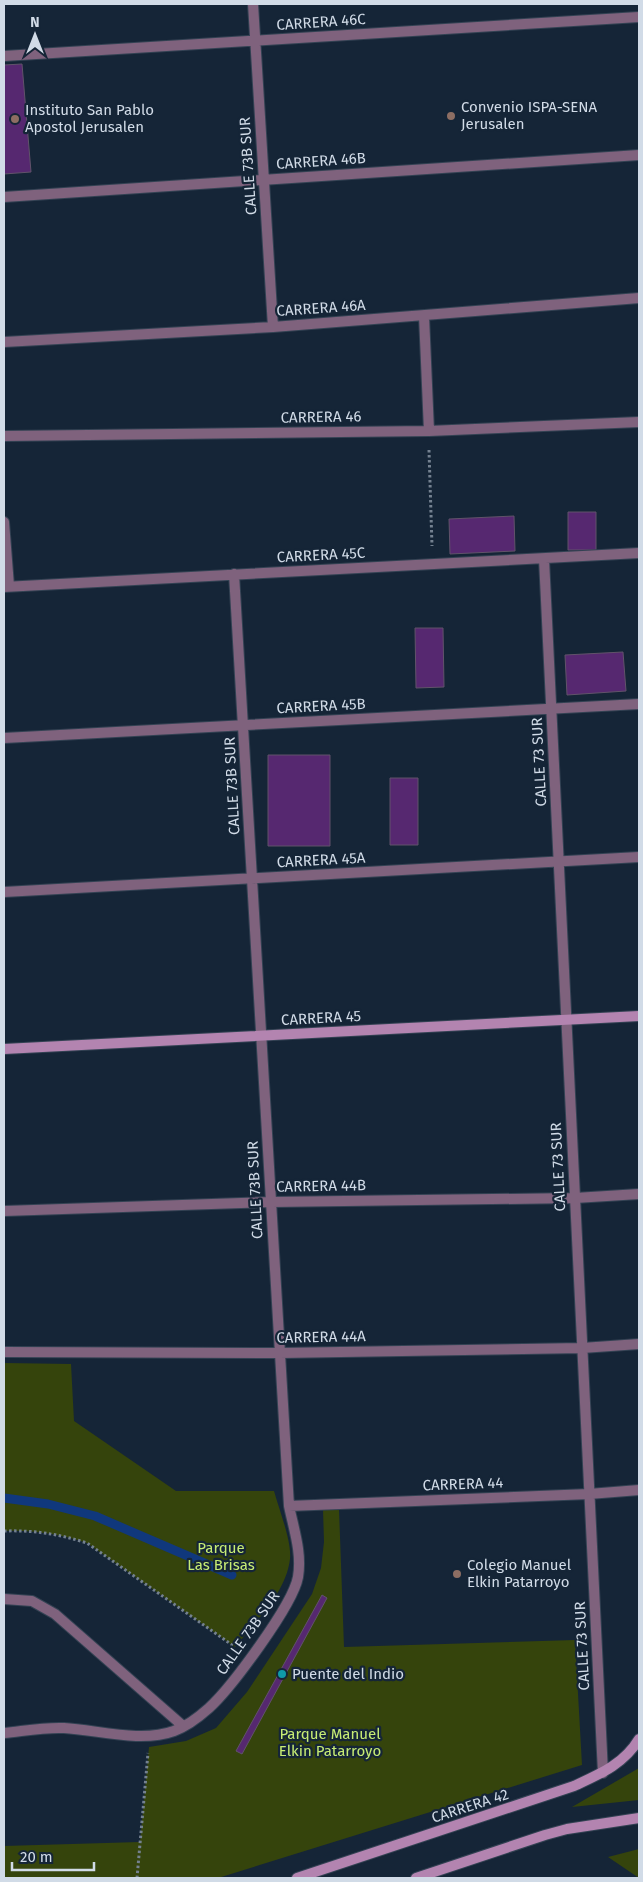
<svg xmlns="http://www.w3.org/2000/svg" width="643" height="1882" viewBox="0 0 643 1882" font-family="'Fira Sans',sans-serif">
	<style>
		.green { fill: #35440c }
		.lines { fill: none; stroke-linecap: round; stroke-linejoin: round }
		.stream { stroke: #10387c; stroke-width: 9 }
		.building { fill: #562870; stroke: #61536a }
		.street-casing { stroke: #334253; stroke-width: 12 }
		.secondary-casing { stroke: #334253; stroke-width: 12 }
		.path { stroke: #748190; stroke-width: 3; stroke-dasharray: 2.5 2.5; stroke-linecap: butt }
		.street { stroke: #7f627d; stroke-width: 10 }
		.secondary { stroke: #b384b0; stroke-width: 10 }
		.education-dot { fill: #8d6e63; stroke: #152537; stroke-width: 2 }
		.culture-dot { fill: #0f9aa8; stroke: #152537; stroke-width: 2 }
		.labels { text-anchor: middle; stroke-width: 4.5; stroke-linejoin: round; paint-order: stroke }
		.street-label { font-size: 15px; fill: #d1dbe7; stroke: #152537 }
		.poi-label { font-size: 15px; fill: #d1dbe7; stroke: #152537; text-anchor: start }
		.park-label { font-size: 15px; fill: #c7ec74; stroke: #152537 }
	</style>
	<rect width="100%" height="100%" fill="#152537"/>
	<path class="green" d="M 4,1363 L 71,1364 L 74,1421 L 176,1491 L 274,1491 C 279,1509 292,1542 290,1559 C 286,1593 255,1622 235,1647 L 87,1543 C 59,1534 33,1530 4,1531 Z
		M 323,1509 L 339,1509 L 344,1647 L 575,1640 L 582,1765 L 218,1878 L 4,1878 L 4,1846 L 140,1842 L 149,1747 L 186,1741 L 216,1728 L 247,1692 L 312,1594 L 321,1568 L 324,1542 Z
		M 639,1768 L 639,1800 L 572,1807 Z
		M 639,1849 L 639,1878 L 608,1857 Z"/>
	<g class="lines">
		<path class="stream" d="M 4,1498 L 48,1504 L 95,1516 L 232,1575"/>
	</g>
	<path class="building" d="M 22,64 L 31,172 L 4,174 L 4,65 Z
		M 568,512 L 596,512 L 596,550 L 568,550 Z
		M 514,516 L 515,551 L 450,554 L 449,519 Z
		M 415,628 L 443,628 L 444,687 L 416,688 Z
		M 623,652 L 626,691 L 567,695 L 565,655 Z
		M 268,755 L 330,755 L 330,846 L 268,846 Z
		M 390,778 L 418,778 L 418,845 L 390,845 Z
		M 322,1595 L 327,1598 L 242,1754 L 236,1751 Z"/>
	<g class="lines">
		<defs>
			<path id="street" d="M 253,4 L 273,327
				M 4,56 L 639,17
				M 4,197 L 639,155
				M 424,316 L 429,431
				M 4,342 L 273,327 L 639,298
				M 4,436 L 429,431 L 639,422
				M 4,522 L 9,586
				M 544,559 L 603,1773
				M 4,587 L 639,553
				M 4,738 L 639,704
				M 4,892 L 639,857
				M 4,1211 L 271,1202 L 575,1198 L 639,1194
				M 4,1352 L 280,1353 L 582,1348 L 639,1344
				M 289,1506 L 589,1494 L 639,1490
				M 4,1599 L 32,1601 L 55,1614 L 183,1726
				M 4,1733 C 24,1731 44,1727 64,1728 C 98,1730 141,1743 174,1731 C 185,1727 200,1716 209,1708 C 231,1688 293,1605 298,1577 C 302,1553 294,1530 289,1506 L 234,574"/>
			<path id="secondary" d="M 4,1049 L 639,1016
				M 297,1878 L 574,1786 C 600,1774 624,1764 639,1739
				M 416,1878 L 545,1835 L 567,1829 L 639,1818"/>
		</defs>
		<use href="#street" class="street-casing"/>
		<use href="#secondary" class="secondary-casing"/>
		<path class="path" d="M 429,450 L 432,546
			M 4,1531 C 33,1530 59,1534 87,1543 L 235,1647
			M 137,1878 L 148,1753"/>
		<use href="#street" class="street"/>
		<use href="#secondary" class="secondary"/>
	</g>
	<g class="education-dot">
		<circle cx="451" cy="116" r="5"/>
		<circle cx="15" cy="119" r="5"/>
		<circle cx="457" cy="1574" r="5"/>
	</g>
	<circle class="culture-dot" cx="282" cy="1674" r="5"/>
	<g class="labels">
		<g class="street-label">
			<text transform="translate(321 22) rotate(-4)" y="5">CARRERA 46C</text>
			<text transform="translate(321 161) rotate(-4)" y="5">CARRERA 46B</text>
			<text transform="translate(248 166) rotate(-94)" y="5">CALLE 73B SUR</text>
			<text transform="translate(321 308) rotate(-4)" y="5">CARRERA 46A</text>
			<text transform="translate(321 417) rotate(-1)" y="5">CARRERA 46</text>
			<text transform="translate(321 555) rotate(-3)" y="5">CARRERA 45C</text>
			<text transform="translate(321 706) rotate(-3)" y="5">CARRERA 45B</text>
			<text transform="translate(539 762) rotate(-93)" y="5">CALLE 73 SUR</text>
			<text transform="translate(232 786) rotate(-93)" y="5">CALLE 73B SUR</text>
			<text transform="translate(321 860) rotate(-3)" y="5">CARRERA 45A</text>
			<text transform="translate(321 1018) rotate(-3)" y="5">CARRERA 45</text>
			<text transform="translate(558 1167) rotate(-93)" y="5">CALLE 73 SUR</text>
			<text transform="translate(321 1186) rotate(-1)" y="5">CARRERA 44B</text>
			<text transform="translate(255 1190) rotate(-93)" y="5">CALLE 73B SUR</text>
			<text transform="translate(321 1337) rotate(-1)" y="5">CARRERA 44A</text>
			<text transform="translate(463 1484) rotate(-2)" y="5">CARRERA 44</text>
			<text transform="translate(248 1633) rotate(-55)" y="5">CALLE 73B SUR</text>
			<text transform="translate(582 1646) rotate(-93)" y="5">CALLE 73 SUR</text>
			<text transform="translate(470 1806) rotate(-18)" y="5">CARRERA 42</text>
		</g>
		<g class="poi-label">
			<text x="461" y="112">Convenio ISPA-SENA<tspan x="461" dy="17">Jerusalen</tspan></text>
			<text x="25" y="115">Instituto San Pablo<tspan x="25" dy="17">Apostol Jerusalen</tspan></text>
			<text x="467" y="1570">Colegio Manuel<tspan x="467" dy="17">Elkin Patarroyo</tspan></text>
			<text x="292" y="1679">Puente del Indio</text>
		</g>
		<g class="park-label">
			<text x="221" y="1553">Parque<tspan x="221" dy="17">Las Brisas</tspan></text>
			<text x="330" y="1739">Parque Manuel<tspan x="330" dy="17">Elkin Patarroyo</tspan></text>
		</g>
	</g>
	<rect width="643" height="1882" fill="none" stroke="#d1dbe7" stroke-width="10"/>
	<g transform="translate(35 35)" stroke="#152537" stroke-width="4" paint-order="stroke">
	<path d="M0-4L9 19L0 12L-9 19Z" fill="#d1dbe7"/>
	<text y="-8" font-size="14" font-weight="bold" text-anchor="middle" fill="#d1dbe7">N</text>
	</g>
	<path d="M12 1862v8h82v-8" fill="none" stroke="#d1dbe7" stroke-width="2.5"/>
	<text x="20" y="1862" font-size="15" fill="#d1dbe7" stroke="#152537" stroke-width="4" paint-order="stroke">20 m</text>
</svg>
